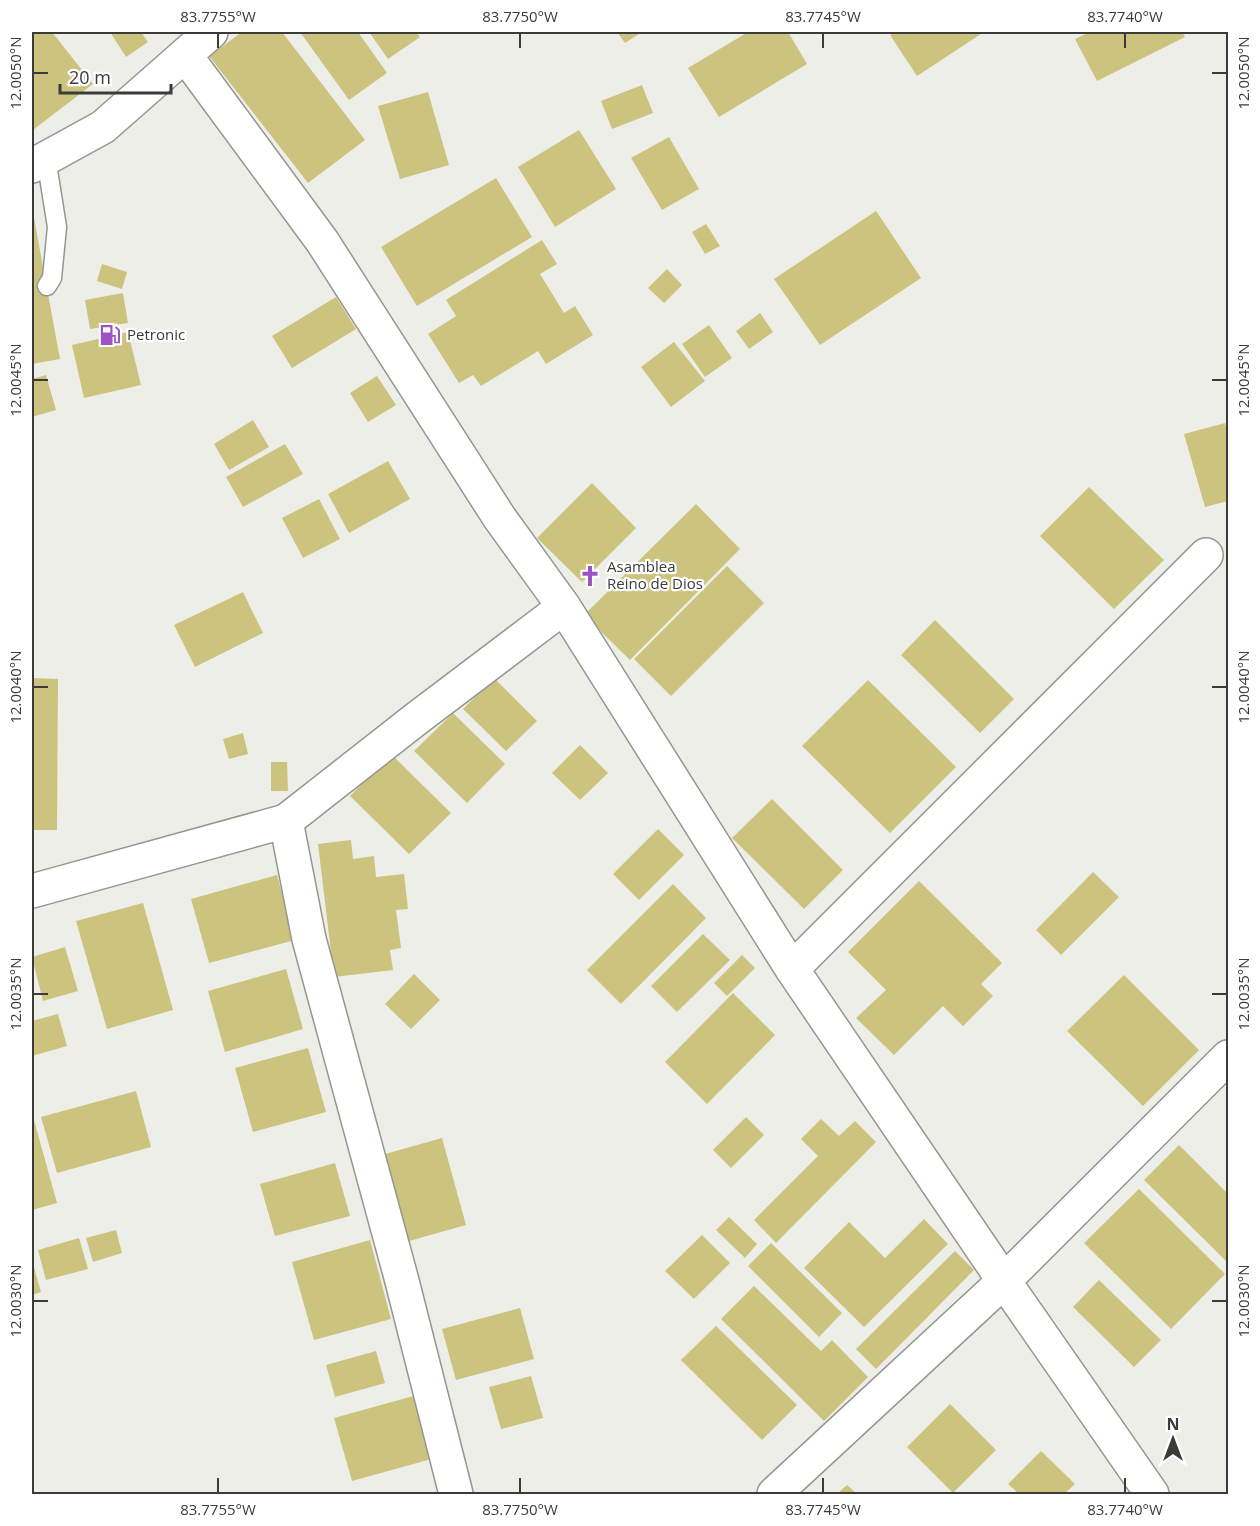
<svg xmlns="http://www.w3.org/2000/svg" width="1260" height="1526" viewBox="0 0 1260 1526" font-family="'Open Sans',sans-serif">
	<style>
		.building { fill: #ccc37f }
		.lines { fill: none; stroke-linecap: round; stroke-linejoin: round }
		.lane-casing { stroke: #969691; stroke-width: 21 }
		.street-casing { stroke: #969691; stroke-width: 36 }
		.highway-casing { stroke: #969691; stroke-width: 36 }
		.lane { stroke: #fff; stroke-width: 18 }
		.street { stroke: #fff; stroke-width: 33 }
		.highway { stroke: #fff; stroke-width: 33 }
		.ticks { fill: none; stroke: #3c3b3a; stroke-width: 2 }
		.labels { text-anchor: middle; stroke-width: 4.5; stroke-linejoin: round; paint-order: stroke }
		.poi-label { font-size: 15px; fill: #3c3b3a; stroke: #fff; text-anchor: start }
		.neatline { fill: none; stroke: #3c3b3a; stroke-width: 2 }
		.ticks-label { font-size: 15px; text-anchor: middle; fill: #3c3b3a }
	</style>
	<rect width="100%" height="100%" fill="#eeeee9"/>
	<path class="building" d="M 32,32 L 52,32 L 93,84 L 33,130 L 32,129 Z
		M 110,32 L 141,32 L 148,42 L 126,57 Z
		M 242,32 L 282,32 L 365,140 L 308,183 L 209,56 Z
		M 300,32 L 358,32 L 387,73 L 349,100 Z
		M 369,32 L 416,32 L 420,37 L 388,59 Z
		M 617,32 L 642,32 L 625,43 Z
		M 748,32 L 788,32 L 807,64 L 719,117 L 688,68 Z
		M 896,32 L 984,32 L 917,76 L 890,35 Z
		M 1090,32 L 1182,32 L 1185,37 L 1097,81 L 1075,39 Z
		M 642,85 L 653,113 L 612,129 L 601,101 Z
		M 428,92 L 449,165 L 400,179 L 378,106 Z
		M 579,130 L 616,189 L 555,227 L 518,167 Z
		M 669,137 L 699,189 L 662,210 L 631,158 Z
		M 496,178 L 532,237 L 417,306 L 381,247 Z
		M 876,211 L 921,278 L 820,345 L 774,279 Z
		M 34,218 L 60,359 L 32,364 L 32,219 Z
		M 706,224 L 720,246 L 705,254 L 692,232 Z
		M 542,240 L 557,264 L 540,274 L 564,313 L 575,306 L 593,335 L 546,364 L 538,351 L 481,386 L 473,375 L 459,383 L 428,334 L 456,316 L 446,300 Z
		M 102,264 L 127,272 L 122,289 L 97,281 Z
		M 667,269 L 682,285 L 664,303 L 648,288 Z
		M 123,293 L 128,323 L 90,329 L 85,300 Z
		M 336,297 L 356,329 L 292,368 L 272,336 Z
		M 760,313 L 773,332 L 749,349 L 736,331 Z
		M 709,325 L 732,358 L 705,377 L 682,344 Z
		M 128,332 L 141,385 L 84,398 L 72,345 Z
		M 674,342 L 705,381 L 671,407 L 641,367 Z
		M 46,375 L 56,410 L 32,417 L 32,379 Z
		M 377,376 L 396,405 L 368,422 L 350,393 Z
		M 253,420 L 269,447 L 229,470 L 214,444 Z
		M 1225,423 L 1228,435 L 1228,501 L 1205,507 L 1184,434 Z
		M 285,444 L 303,474 L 243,507 L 226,477 Z
		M 388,461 L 410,499 L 349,533 L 328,494 Z
		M 592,483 L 636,528 L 582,582 L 537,538 Z
		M 1089,487 L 1164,560 L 1114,609 L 1040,536 Z
		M 319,499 L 340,539 L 303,558 L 282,518 Z
		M 696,504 L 740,549 L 630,660 L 584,615 Z
		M 727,566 L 764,603 L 671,696 L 634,659 Z
		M 243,592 L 263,633 L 195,667 L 174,625 Z
		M 935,620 L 1014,699 L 980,733 L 901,655 Z
		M 32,678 L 58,679 L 57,830 L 32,830 Z
		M 494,678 L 537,721 L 506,751 L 463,709 Z
		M 868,680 L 956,767 L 890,833 L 802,746 Z
		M 453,713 L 505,764 L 467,803 L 414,751 Z
		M 243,733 L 248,754 L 229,759 L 223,739 Z
		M 580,745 L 608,773 L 580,800 L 552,773 Z
		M 391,754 L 451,813 L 409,854 L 350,796 Z
		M 271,762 L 287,762 L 288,791 L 271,791 Z
		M 772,799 L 843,870 L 804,909 L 732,838 Z
		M 658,829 L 684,855 L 639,900 L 613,874 Z
		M 351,840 L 353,859 L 374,856 L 376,877 L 404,874 L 408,909 L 396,910 L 401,948 L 390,950 L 393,970 L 334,977 L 318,844 Z
		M 1093,872 L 1119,897 L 1061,955 L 1036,930 Z
		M 277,875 L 295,940 L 209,963 L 191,899 Z
		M 919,881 L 1002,963 L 981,984 L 993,996 L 963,1026 L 943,1006 L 894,1055 L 856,1018 L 886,990 L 848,952 Z
		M 673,884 L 706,918 L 621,1004 L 587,970 Z
		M 143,903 L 173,1010 L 107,1029 L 76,921 Z
		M 703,934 L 730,960 L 677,1012 L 651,986 Z
		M 65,947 L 78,991 L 43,1001 L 32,957 Z
		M 742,955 L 755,968 L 727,996 L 714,983 Z
		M 286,969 L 303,1029 L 225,1052 L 208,991 Z
		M 414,974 L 440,1000 L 411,1029 L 385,1004 Z
		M 1124,975 L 1199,1050 L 1143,1106 L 1067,1031 Z
		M 733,993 L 775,1035 L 707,1104 L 665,1062 Z
		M 58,1014 L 67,1046 L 32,1056 L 32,1021 Z
		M 308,1048 L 326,1112 L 253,1132 L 235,1068 Z
		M 136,1091 L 151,1147 L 57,1173 L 41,1117 Z
		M 746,1117 L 764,1135 L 731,1168 L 713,1150 Z
		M 821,1119 L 839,1136 L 855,1121 L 876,1142 L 776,1243 L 754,1220 L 818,1156 L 801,1139 Z
		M 32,1120 L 34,1120 L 57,1203 L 32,1210 Z
		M 442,1138 L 466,1225 L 409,1241 L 385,1154 Z
		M 1179,1145 L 1228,1194 L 1228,1258 L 1226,1261 L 1144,1180 Z
		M 335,1163 L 350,1216 L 275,1236 L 260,1184 Z
		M 1139,1189 L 1225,1274 L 1171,1329 L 1084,1243 Z
		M 729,1217 L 757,1244 L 745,1258 L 716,1230 Z
		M 924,1219 L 948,1244 L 864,1327 L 804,1268 L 849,1222 L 885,1258 Z
		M 116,1230 L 122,1253 L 93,1262 L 86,1238 Z
		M 702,1235 L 730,1263 L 694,1299 L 665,1271 Z
		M 79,1238 L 88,1269 L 46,1280 L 38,1250 Z
		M 370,1240 L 391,1319 L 314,1340 L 292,1262 Z
		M 771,1243 L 842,1313 L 819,1337 L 748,1266 Z
		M 955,1251 L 974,1270 L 876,1369 L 856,1349 Z
		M 32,1260 L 41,1292 L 32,1295 Z
		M 1099,1280 L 1161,1340 L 1134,1367 L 1073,1307 Z
		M 754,1286 L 821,1351 L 832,1340 L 868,1377 L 824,1421 L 721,1319 Z
		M 520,1308 L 534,1359 L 456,1380 L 442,1329 Z
		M 716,1326 L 797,1405 L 762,1440 L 681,1360 Z
		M 376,1351 L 385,1383 L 335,1397 L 326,1365 Z
		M 531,1376 L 543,1418 L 501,1429 L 489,1387 Z
		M 417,1395 L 435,1458 L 352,1481 L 334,1418 Z
		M 950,1404 L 996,1450 L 953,1493 L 907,1447 Z
		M 1041,1451 L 1075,1484 L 1064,1494 L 1019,1494 L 1008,1484 Z
		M 847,1485 L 857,1494 L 837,1494 Z"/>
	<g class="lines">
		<defs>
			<path id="lane" d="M 46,158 L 57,227 L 52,278 L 47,286"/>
			<path id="street" d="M 185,55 L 322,241 L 499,517 L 564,607 L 792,969 L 1004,1281 L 1152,1494
				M 32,891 L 286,821
				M 792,969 L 1206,555
				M 456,1494 L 402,1281 L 309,939 L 286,821 L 416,719 L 564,607
				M 774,1494 L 1004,1281 L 1228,1057"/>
			<path id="highway" d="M 32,166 L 103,127 L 211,32"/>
		</defs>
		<use href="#lane" class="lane-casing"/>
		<use href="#street" class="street-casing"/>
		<use href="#highway" class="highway-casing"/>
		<use href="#lane" class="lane"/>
		<use href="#street" class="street"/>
		<use href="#highway" class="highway"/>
	</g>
	<path class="ticks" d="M 218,33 L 218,48M 520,33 L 520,48M 823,33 L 823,48M 1125,33 L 1125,48M 33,73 L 48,73M 1212,73 L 1227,73M 33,380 L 48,380M 1212,380 L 1227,380M 33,687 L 48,687M 1212,687 L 1227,687M 33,994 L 48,994M 1212,994 L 1227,994M 33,1301 L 48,1301M 1212,1301 L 1227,1301M 218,1478 L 218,1493M 520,1478 L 520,1493M 823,1478 L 823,1493M 1125,1478 L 1125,1493"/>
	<defs>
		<symbol id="fuel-bare" viewBox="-9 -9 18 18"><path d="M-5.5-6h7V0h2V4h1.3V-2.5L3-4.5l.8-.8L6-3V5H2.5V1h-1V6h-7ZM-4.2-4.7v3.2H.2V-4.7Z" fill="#9d53c6" stroke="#fff" stroke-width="2.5" paint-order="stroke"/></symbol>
		<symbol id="church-bare" viewBox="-9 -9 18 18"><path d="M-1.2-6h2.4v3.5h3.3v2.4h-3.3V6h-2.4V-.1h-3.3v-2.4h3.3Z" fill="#9d53c6" stroke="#fff" stroke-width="2.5" paint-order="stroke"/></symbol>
	</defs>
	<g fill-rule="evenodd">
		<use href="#fuel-bare" x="95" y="320" width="30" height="30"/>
		<use href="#church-bare" x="575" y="561" width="30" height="30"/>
	</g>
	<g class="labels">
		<g class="poi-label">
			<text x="127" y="340">Petronic</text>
			<text x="607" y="572">Asamblea<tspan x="607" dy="17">Reino de Dios</tspan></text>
		</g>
	</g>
	<rect width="1260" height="1526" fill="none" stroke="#ffffff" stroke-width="66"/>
	<g transform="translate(1173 1439)" stroke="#ffffff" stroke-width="4.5" paint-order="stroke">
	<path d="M0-4.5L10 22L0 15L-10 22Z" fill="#3c3b3a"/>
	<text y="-9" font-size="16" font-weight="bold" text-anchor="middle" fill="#3c3b3a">N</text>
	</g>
	<path d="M60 84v9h111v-9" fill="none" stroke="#3c3b3a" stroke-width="3"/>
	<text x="69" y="84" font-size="18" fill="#3c3b3a" stroke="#ffffff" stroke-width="4.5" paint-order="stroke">20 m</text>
	<rect x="33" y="33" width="1194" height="1460" class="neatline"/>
	<g class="ticks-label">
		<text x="218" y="22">83.7755°W</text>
		<text x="520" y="22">83.7750°W</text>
		<text x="823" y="22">83.7745°W</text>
		<text x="1125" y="22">83.7740°W</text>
		<text transform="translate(16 73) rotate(-90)" y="5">12.0050°N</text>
		<text transform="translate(1244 73) rotate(-90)" y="5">12.0050°N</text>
		<text transform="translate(16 380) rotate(-90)" y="5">12.0045°N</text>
		<text transform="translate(1244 380) rotate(-90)" y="5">12.0045°N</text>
		<text transform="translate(16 687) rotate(-90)" y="5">12.0040°N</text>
		<text transform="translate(1244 687) rotate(-90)" y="5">12.0040°N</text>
		<text transform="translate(16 994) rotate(-90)" y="5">12.0035°N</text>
		<text transform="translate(1244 994) rotate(-90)" y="5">12.0035°N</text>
		<text transform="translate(16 1301) rotate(-90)" y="5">12.0030°N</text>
		<text transform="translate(1244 1301) rotate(-90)" y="5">12.0030°N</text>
		<text x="218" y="1515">83.7755°W</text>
		<text x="520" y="1515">83.7750°W</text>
		<text x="823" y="1515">83.7745°W</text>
		<text x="1125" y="1515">83.7740°W</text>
	</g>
</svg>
